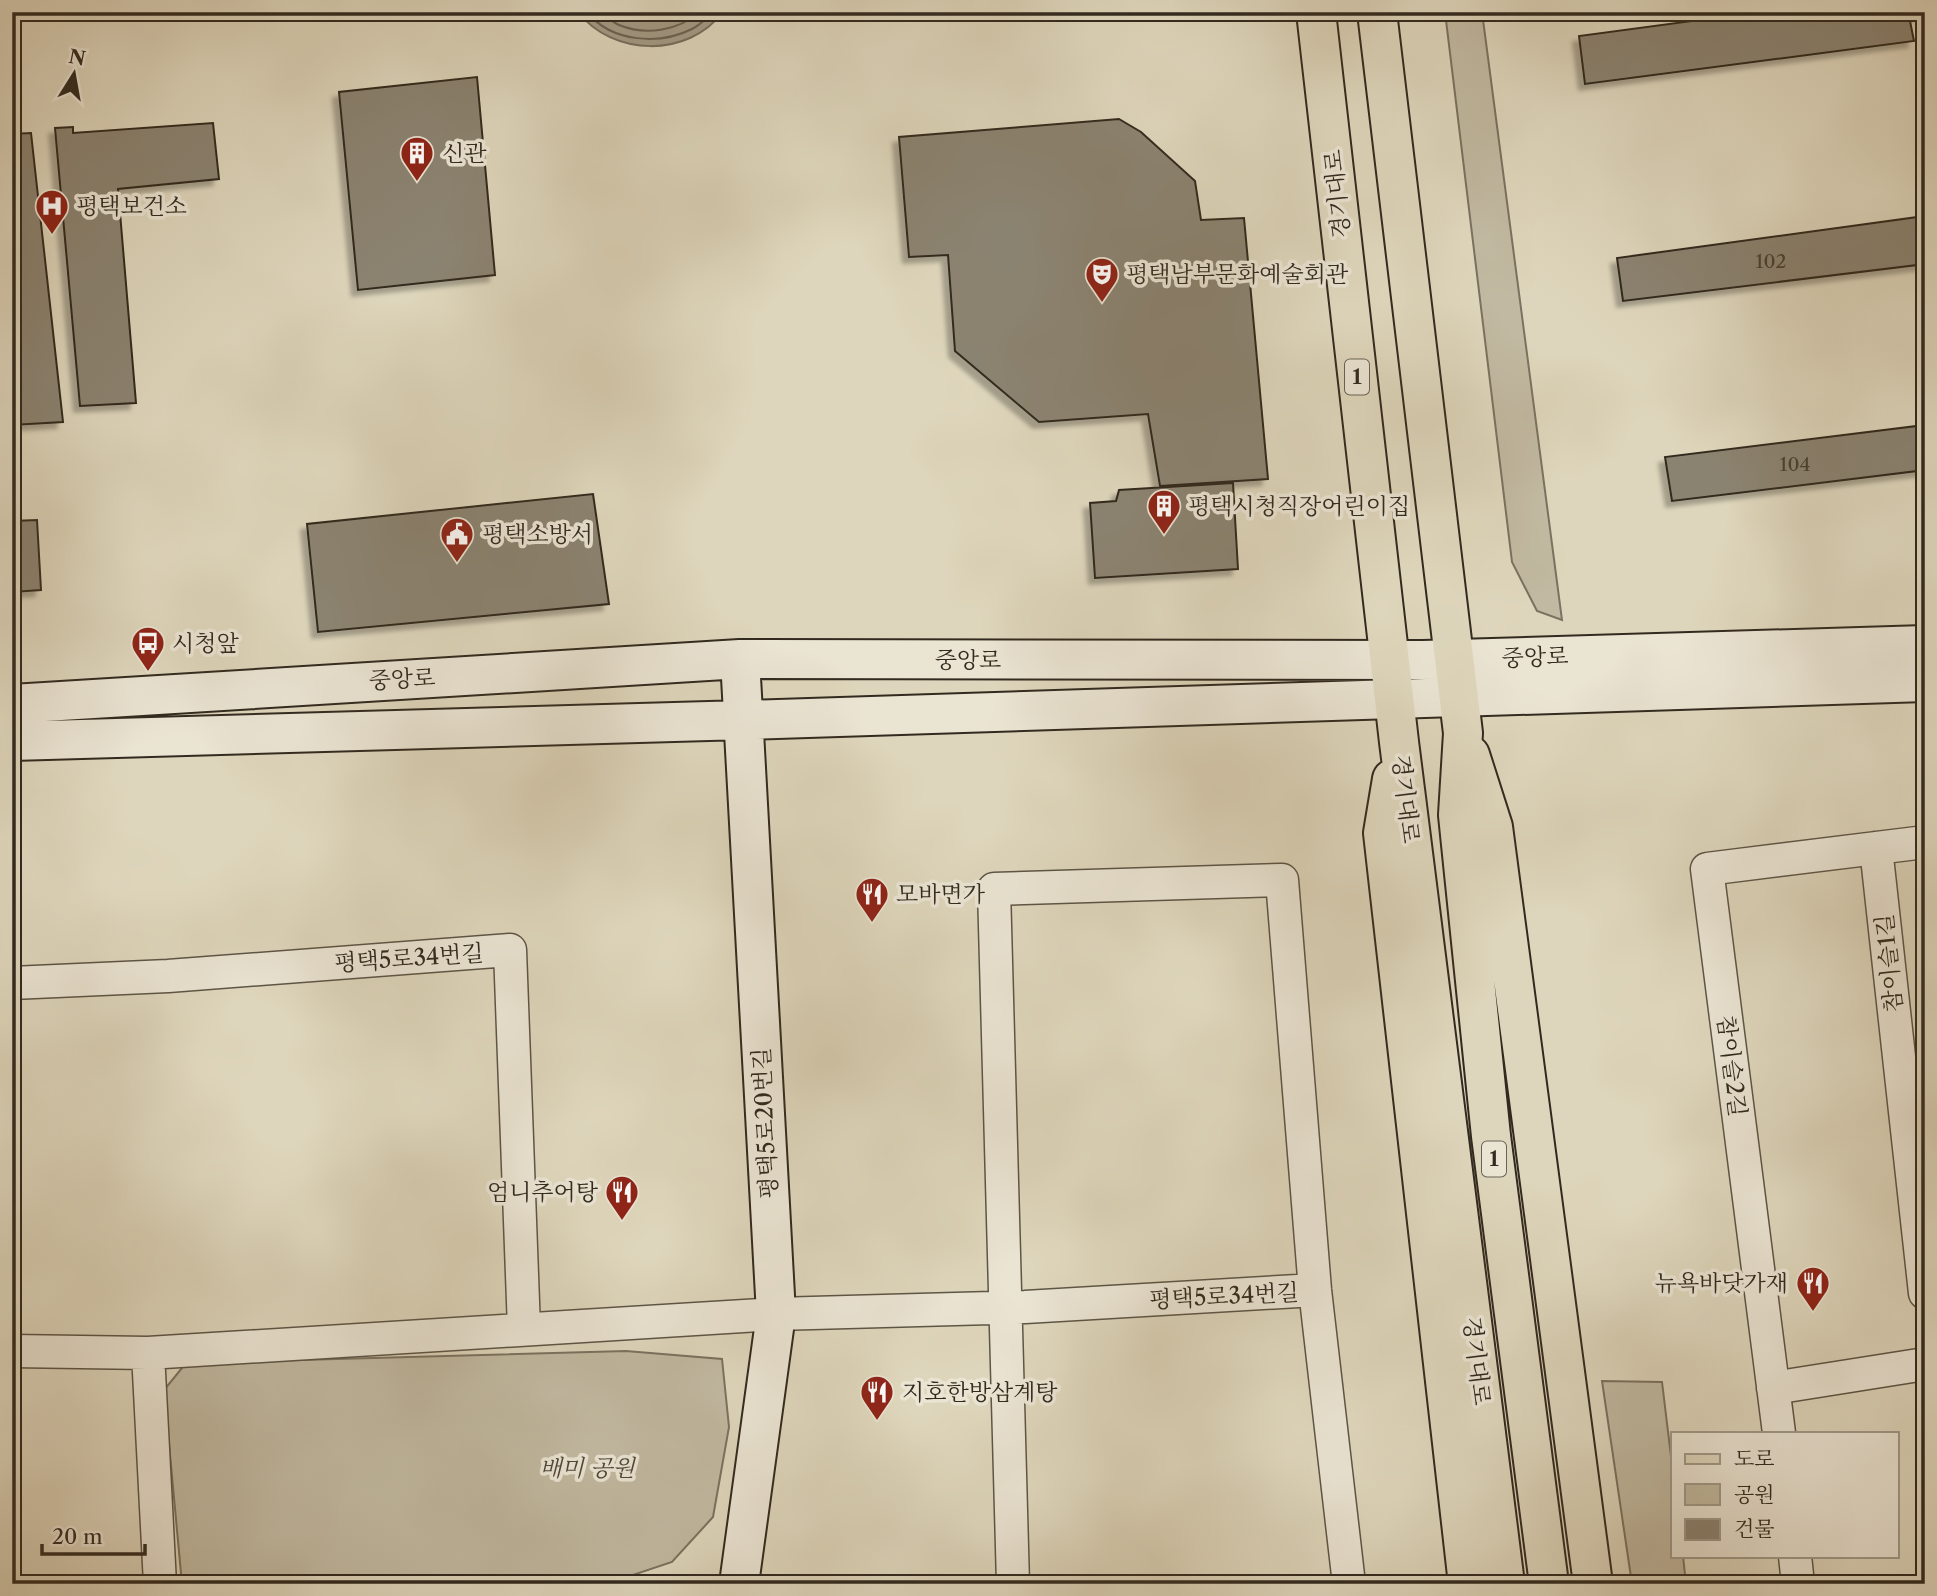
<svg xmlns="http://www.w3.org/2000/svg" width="1937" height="1596" viewBox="0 0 1937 1596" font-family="'Libre Caslon Text','Noto Serif KR',serif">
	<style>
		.green { fill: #c1b9a1; stroke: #7a7260; stroke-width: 2 }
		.water { fill: #a49c87; stroke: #766e5d; stroke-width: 2 }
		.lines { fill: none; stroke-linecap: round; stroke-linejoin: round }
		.shore { stroke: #6b6353; stroke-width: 2 }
		.building { fill: #8b8371; stroke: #322a1f; stroke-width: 2; filter: url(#shadow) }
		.street-casing { stroke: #5d5546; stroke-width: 35 }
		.secondary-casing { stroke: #322a1f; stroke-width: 42 }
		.primary-casing { stroke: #322a1f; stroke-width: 42 }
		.street { stroke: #eae4d3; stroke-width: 32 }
		.secondary { stroke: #eae4d3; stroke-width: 38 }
		.primary { stroke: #ded6bc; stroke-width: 38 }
		.labels { text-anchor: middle; stroke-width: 7; stroke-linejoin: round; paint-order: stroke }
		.number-label { font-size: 19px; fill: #484034 }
		.shield { fill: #eae4d3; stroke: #696255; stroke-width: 2 }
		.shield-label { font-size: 21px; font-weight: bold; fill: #322a1f }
		.poi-label { font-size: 23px; fill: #322a1f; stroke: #eae4d3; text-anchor: start }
		.street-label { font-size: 23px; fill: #322a1f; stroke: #eae4d3 }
		.park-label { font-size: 23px; font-style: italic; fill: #4f4739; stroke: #eae4d3 }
	</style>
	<defs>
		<filter id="shadow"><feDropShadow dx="-6" dy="6" stdDeviation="2" flood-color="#0004"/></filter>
	</defs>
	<rect width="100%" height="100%" fill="#ded6bc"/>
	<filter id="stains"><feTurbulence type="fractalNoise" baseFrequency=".00286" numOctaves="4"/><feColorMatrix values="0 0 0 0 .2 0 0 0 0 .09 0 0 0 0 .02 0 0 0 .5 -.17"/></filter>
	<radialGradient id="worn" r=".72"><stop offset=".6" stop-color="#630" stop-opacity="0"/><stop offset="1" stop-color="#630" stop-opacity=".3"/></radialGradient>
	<path class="green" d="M 1445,12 L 1482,12 L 1562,620 L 1537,611 L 1512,562 Z
		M 626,1351 L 722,1359 L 729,1427 L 713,1517 L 672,1562 L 606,1584 L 182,1584 L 164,1390 L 186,1363 Z
		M 1602,1381 L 1662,1382 L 1673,1473 L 1673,1556 L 1683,1556 L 1686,1584 L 1632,1584 Z"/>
	<path class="water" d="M 578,12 L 723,12 C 688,58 613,57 578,12 Z"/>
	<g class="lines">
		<path class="shore" d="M 587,12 C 612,43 660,45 692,29 C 700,25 707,18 714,12
			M 600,12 C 606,16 612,22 619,25 C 646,36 677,31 700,12"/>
	</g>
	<path class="building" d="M 1759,12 L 1924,12 L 1925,14 L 1909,16 L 1914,41 L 1585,84 L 1579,36 Z
		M 477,77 L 495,275 L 358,290 L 339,92 Z
		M 1119,119 L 1141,132 L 1195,181 L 1201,220 L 1244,218 L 1268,479 L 1160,486 L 1148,414 L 1039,422 L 955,351 L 948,255 L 909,257 L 899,137 Z
		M 213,123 L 219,179 L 118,189 L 136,403 L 80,406 L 55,128 L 73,127 L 73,133 Z
		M 31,133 L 63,422 L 12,425 L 12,134 Z
		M 1925,216 L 1925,264 L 1623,301 L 1617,258 Z
		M 1925,425 L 1925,470 L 1672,501 L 1665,457 Z
		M 1233,483 L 1238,569 L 1095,578 L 1090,503 L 1116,501 L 1119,490 Z
		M 593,494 L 609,604 L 318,632 L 307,524 Z
		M 37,520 L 41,590 L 12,592 L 12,521 Z"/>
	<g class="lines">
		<defs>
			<path id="street" d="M 1876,848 L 1925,1293
				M 12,983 L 168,976 L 510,950 L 524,1329
				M 12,1351 L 148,1353 L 776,1314 L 1025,1307 L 1315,1290
				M 148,1353 L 160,1584
				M 1773,1388 L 1925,1364
				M 1779,1433 L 1707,869 L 1925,842
				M 1795,1556 L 1798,1584
				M 1013,1584 L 994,889 L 1282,880 L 1315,1290 L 1349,1584"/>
			<path id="secondary" d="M 12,704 L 740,659 L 1423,660 L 1925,645
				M 12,741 L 744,720 L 1925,682
				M 739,1584 L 776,1314 L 740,659"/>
			<path id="primary" d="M 1316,12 L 1399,742 L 1505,1584
				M 1377,12 L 1463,733 L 1458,815 L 1491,1136 L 1549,1584
				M 1470,755 L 1493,827 L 1593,1584
				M 1392,779 L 1383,833 L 1468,1584"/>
		</defs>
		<use href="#street" class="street-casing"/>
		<use href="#secondary" class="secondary-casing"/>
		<use href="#primary" class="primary-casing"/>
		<use href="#street" class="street"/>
		<use href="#secondary" class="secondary"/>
		<use href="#primary" class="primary"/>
	</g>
	<defs>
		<symbol id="building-pin" viewBox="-11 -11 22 30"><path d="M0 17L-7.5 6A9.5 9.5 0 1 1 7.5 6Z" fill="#8f2418" stroke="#eae4d3"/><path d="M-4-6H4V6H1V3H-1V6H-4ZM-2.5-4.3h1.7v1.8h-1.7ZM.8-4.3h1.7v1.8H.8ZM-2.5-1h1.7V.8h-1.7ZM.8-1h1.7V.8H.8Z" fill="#fff"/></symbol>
		<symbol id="hospital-pin" viewBox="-11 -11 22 30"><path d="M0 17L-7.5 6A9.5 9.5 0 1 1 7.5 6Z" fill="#8f2418" stroke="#eae4d3"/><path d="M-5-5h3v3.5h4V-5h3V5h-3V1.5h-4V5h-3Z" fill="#fff"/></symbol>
		<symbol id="theatre-pin" viewBox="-11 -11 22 30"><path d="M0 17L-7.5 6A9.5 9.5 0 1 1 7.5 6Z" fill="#8f2418" stroke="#eae4d3"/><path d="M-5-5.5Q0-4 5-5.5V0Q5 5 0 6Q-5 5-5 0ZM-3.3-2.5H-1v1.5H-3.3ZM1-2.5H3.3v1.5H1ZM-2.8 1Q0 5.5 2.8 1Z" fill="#fff"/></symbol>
		<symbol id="civic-pin" viewBox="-11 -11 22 30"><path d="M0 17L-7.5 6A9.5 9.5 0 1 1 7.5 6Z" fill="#8f2418" stroke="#eae4d3"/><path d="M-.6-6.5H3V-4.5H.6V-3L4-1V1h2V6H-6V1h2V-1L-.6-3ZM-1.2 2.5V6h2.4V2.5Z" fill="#fff"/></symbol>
		<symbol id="bus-pin" viewBox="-11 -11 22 30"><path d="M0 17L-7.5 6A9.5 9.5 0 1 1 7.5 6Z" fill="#8f2418" stroke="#eae4d3"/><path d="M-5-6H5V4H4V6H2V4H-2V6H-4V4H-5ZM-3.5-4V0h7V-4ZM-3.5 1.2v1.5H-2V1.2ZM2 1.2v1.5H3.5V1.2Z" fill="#fff"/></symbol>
		<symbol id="restaurant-pin" viewBox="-11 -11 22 30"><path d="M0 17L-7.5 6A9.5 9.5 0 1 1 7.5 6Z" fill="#8f2418" stroke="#eae4d3"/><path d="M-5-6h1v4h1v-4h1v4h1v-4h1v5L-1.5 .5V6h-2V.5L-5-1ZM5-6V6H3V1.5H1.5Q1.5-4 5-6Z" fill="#fff"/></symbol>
	</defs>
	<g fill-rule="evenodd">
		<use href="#building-pin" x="398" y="134" width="38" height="52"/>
		<use href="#hospital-pin" x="33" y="187" width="38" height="52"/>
		<use href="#theatre-pin" x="1083" y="255" width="38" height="52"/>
		<use href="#building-pin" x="1145" y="487" width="38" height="52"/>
		<use href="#civic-pin" x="438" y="515" width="38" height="52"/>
		<use href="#bus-pin" x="129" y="624" width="38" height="52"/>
		<use href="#restaurant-pin" x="853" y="875" width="38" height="52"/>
		<use href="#restaurant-pin" x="603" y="1173" width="38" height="52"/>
		<use href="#restaurant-pin" x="1794" y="1264" width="38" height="52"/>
		<use href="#restaurant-pin" x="858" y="1373" width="38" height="52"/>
	</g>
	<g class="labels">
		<g class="number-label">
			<text x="1771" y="268">102</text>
			<text x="1795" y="471">104</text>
		</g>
		<g class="shield">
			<rect x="1345" y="359.5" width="24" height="35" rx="5"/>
			<rect x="1482" y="1141.5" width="24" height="35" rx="5"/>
		</g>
		<g class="shield-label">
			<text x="1357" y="384">1</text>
			<text x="1494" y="1166">1</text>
		</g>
		<g class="poi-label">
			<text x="442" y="161">신관</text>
			<text x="76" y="214">평택보건소</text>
			<text x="1126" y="282">평택남부문화예술회관</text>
			<text x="1188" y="514">평택시청직장어린이집</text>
			<text x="482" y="542">평택소방서</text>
			<text x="172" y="651">시청앞</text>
			<text x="896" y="902">모바면가</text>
			<text x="598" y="1200" text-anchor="end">엄니추어탕</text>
			<text x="1788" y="1291" text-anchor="end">뉴욕바닷가재</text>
			<text x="902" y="1400">지호한방삼계탕</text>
		</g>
		<g class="street-label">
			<text transform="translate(1337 194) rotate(-96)" y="8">경기대로</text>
			<text transform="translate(1535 657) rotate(-2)" y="8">중앙로</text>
			<text x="968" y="668">중앙로</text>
			<text transform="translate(402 679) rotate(-3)" y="8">중앙로</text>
			<text transform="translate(1406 799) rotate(83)" y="8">경기대로</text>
			<text transform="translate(409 958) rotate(-4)" y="8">평택5로34번길</text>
			<text transform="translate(1889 963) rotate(-96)" y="8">참이슬1길</text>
			<text transform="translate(1732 1066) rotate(83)" y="8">참이슬2길</text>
			<text transform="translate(765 1123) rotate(-93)" y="8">평택5로20번길</text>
			<text transform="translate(1224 1296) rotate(-3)" y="8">평택5로34번길</text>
			<text transform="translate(1477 1361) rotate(83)" y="8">경기대로</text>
		</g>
		<g class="park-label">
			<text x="587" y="1476">배미 공원</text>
		</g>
	</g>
	<rect width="1937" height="1596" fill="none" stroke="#ded6bc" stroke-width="42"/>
	<rect x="14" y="14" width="1909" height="1568" fill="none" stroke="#322a1f" stroke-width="3.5"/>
	<rect x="21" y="21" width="1895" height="1554" fill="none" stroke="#322a1f" stroke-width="2"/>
	<rect x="1671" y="1432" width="228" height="126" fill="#eae4d3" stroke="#a09a8b" stroke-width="2"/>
	<rect x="1685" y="1454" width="35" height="10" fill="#ded6bc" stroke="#a09a8b" stroke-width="2"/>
	<text x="1734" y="1466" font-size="21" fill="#322a1f">도로</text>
	<rect x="1685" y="1484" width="35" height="21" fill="#c1b9a1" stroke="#a09a8b" stroke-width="2"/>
	<text x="1734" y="1502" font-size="21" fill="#322a1f">공원</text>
	<rect x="1685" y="1519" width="35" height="21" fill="#8b8371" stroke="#a09a8b" stroke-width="2"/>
	<text x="1734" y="1536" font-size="21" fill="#322a1f">건물</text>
	<g transform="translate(74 74) rotate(11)" stroke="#eae4d3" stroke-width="5" paint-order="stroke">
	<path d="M0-5L12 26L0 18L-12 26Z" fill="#322a1f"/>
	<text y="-10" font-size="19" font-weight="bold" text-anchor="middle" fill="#322a1f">N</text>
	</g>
	<path d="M42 1544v10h103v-10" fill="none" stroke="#322a1f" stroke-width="3.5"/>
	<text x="52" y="1544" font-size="21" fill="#322a1f" stroke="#eae4d3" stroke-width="5" paint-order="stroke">20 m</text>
	<rect width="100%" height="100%" filter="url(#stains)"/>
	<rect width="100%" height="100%" fill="url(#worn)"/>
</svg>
